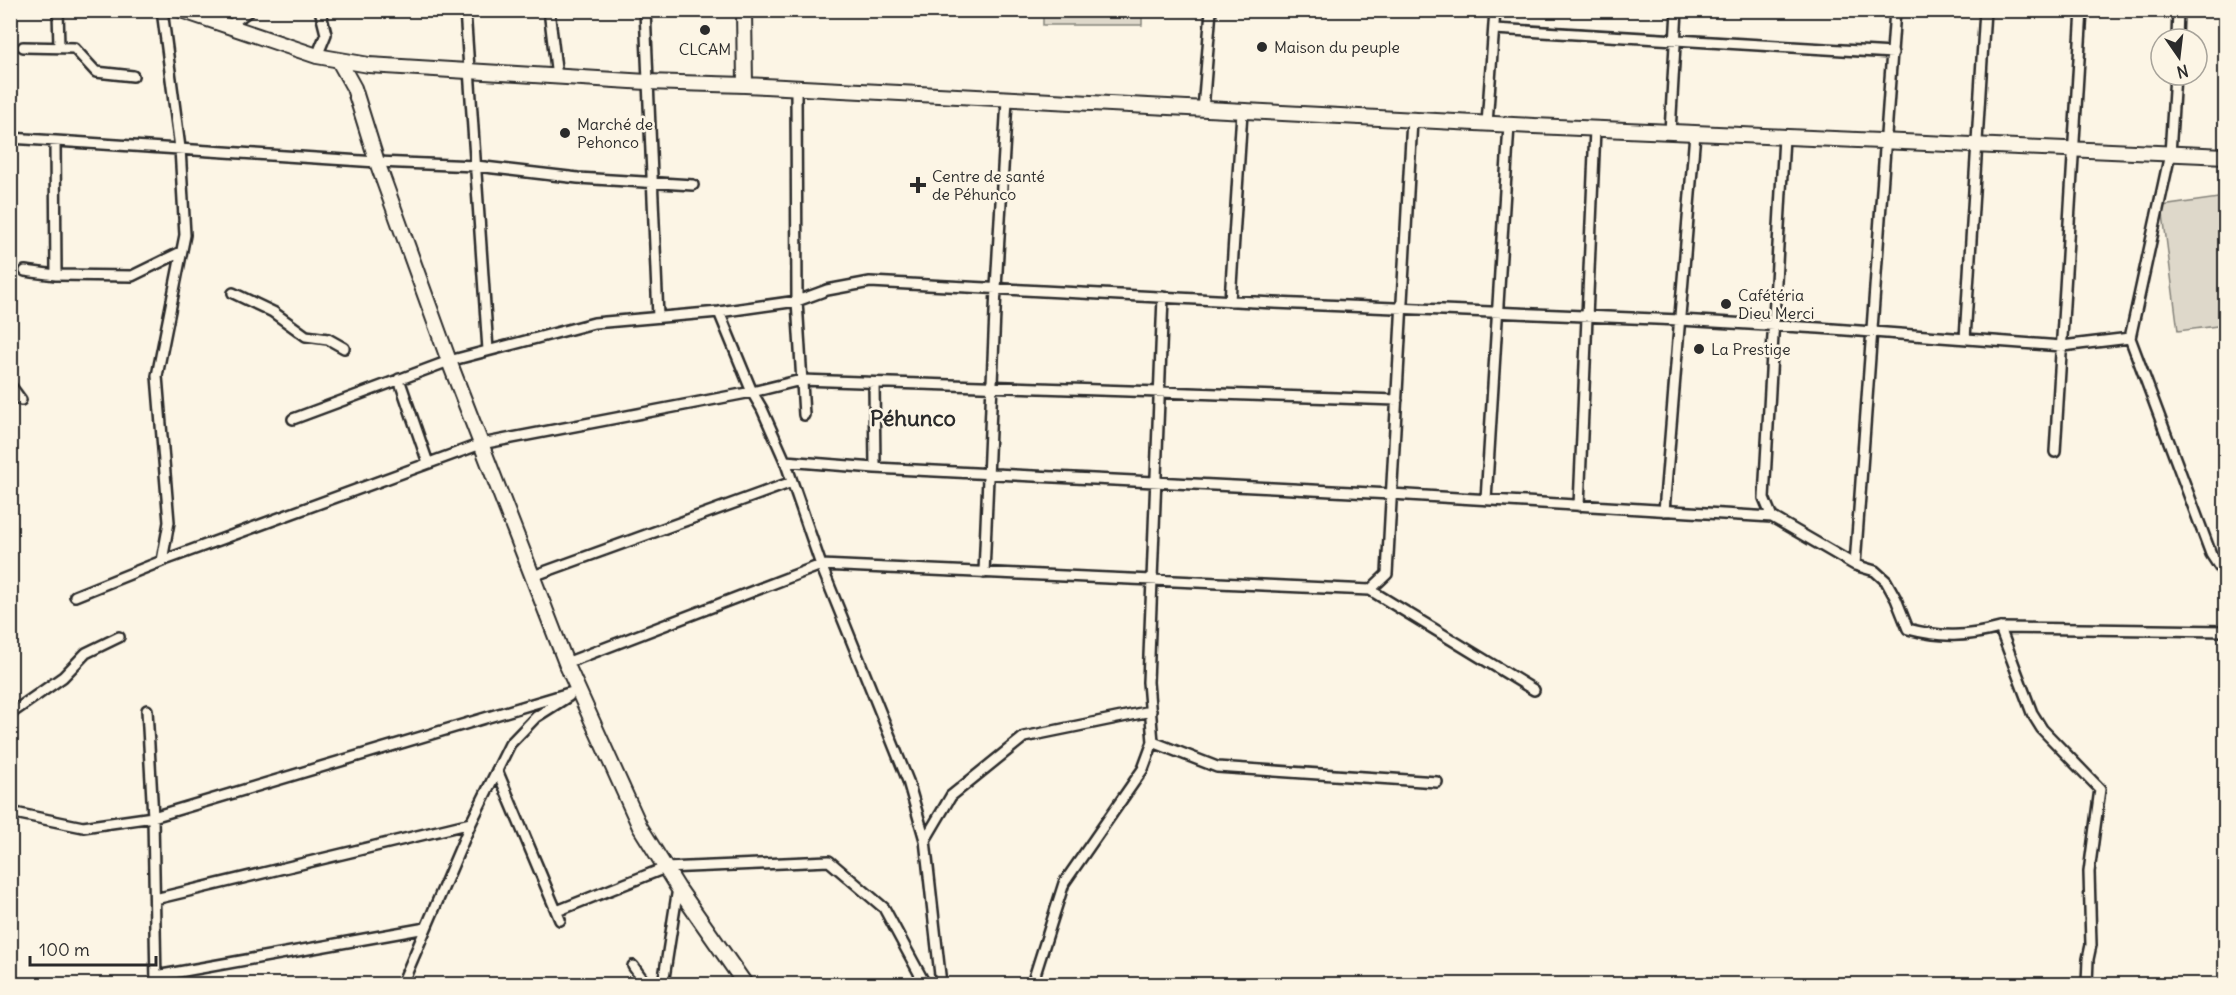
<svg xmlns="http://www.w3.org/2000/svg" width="2236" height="995" viewBox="0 0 2236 995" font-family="Delius,sans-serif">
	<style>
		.green { fill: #ded8ca; stroke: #84827a; stroke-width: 1.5 }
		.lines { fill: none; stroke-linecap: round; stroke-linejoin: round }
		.street-casing { stroke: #2b2b2b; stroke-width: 14 }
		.primary-casing { stroke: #2b2b2b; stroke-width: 18 }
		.street { stroke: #fcf5e5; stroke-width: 9 }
		.primary { stroke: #fcf5e5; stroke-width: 14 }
		.poi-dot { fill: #2b2b2b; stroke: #fcf5e5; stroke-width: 2 }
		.labels { text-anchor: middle; stroke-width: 5; stroke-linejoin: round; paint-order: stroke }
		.poi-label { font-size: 16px; fill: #2b2b2b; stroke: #fcf5e5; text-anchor: start }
		.district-label { font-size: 22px; font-weight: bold; fill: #2b2b2b; stroke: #fcf5e5 }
	</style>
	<rect width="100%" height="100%" fill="#fcf5e5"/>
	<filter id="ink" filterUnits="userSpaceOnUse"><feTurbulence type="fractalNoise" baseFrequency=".0167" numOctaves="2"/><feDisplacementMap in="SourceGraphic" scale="12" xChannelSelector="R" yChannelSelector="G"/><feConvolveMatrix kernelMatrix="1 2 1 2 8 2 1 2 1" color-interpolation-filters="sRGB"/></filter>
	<g filter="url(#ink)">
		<path class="green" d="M 1043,11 L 1142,11 L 1142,25 L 1043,25 Z
			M 2225,197 L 2225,325 L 2178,331 L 2162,206 Z"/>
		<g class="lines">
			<defs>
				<path id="street" d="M 58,10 L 59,47
					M 465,10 L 488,350
					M 549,10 L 557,77
					M 645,10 L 658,317
					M 230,25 L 250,10
					M 1494,29 L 1893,53
					M 2177,39 L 2178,10
					M 23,47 L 74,48 L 96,72 L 133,76
					M 317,56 L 326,34 L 320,10
					M 2175,75 L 2170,154 L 2130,338 L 2211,554 L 2226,577
					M 796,89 L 797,301 L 804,415
					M 1203,110 L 1211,10
					M 1487,124 L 1495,10
					M 1670,132 L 1677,10
					M 10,138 L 377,162 L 476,166 L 578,178 L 693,185
					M 55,141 L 56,275
					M 25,271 L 56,275 L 132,276 L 181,252
					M 233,293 L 273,312 L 306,336 L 328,339 L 344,348
					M 1230,301 L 1242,112
					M 719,312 L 752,392 L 762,409 L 785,461 L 821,565 L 908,781 L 925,840 L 941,984
					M 1965,339 L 1985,10
					M 399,379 L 428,463
					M 874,383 L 875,468
					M 10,385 L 21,400
					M 293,419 L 449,361 L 594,323 L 719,312 L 797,301 L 827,290 L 870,282 L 1274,303 L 1680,320 L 1819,328 L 2062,346 L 2130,338
					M 2055,452 L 2082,10
					M 785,461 L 875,468 L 1391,494 L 1772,517 L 1855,565 L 1875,571 L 1886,581 L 1896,599 L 1908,629 C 1942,638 1966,637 2000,628 L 2032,713 L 2042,729 L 2100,789 L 2089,872 L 2091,945 L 2088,959 L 2087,984
					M 1486,500 L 1509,125
					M 1579,506 L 1595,129
					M 1664,511 L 1695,133
					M 1772,517 L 1764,498 L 1784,137
					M 162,561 L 169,522 L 157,376 L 185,235 L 180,148 L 162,10
					M 1855,565 L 1895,10
					M 984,573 L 996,288 L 1007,100
					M 533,576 L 792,482
					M 1370,590 L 1387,574 L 1412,120
					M 75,596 L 162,561 L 481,444 L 752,392 L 801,380 L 1397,400
					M 2000,628 L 2226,631
					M 566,663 L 821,565 L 1370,590 L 1534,690
					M 147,710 L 153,817 L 156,984
					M 10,714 L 63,677 L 86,653 L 119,637
					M 1153,742 L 1217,767 L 1437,782
					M 497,770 L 560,920
					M 10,812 L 83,827 L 153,817 L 579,690
					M 925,840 L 951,796 L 1024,737 L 1151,711
					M 155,899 L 471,823
					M 557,911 L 665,868 L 829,861 L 884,908 L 925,984
					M 633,966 L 646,984
					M 156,976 L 426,928
					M 402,984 L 471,823 L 510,744 L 536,717 L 569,696
					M 663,984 L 678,888
					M 1032,984 L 1064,883 L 1143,769 L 1153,742 L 1148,682 L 1163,297"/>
				<path id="primary" d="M 181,10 L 317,56 L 369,65 L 647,82 L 745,85 L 1534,126 L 2226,156
					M 744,10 L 745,85
					M 339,61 L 354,88 L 377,162 L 449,361 L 566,663 L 640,827 L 678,888 L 745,984"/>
			</defs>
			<use href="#street" class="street-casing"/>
			<use href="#primary" class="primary-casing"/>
			<use href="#street" class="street"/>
			<use href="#primary" class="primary"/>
		</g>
	</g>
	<g class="poi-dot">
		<circle cx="705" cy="30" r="6"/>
		<circle cx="1262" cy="47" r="6"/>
		<circle cx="565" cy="133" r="6"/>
		<path d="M915 176h6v6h6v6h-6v6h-6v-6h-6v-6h6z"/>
		<circle cx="1726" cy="304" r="6"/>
		<circle cx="1699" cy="349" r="6"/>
	</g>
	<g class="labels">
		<g class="poi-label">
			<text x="1274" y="53">Maison du peuple</text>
			<text x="705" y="55" text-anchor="middle">CLCAM</text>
			<text x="577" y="130">Marché de<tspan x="577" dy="18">Pehonco</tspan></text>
			<text x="932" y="182">Centre de santé<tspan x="932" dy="18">de Péhunco</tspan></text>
			<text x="1738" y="301">Cafétéria<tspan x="1738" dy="18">Dieu Merci</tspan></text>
			<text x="1711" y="355">La Prestige</text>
		</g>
		<g class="district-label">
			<text x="913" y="426">Péhunco</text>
		</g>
	</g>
	<rect width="2236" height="995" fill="none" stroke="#fcf5e5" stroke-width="36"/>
	<rect x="18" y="18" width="2200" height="959" fill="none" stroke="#2b2b2b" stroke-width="2" filter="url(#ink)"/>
	<g transform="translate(2179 57) rotate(166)"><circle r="28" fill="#fcf5e5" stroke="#a8a49b" stroke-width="1.5"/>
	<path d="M0-4.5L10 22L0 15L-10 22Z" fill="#2b2b2b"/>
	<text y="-9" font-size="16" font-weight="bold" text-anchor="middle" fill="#2b2b2b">N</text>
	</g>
	<path d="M30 956v9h126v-9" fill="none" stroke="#2b2b2b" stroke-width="3"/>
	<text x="39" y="956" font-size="18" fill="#2b2b2b" stroke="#fcf5e5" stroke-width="4.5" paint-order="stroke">100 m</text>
</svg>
